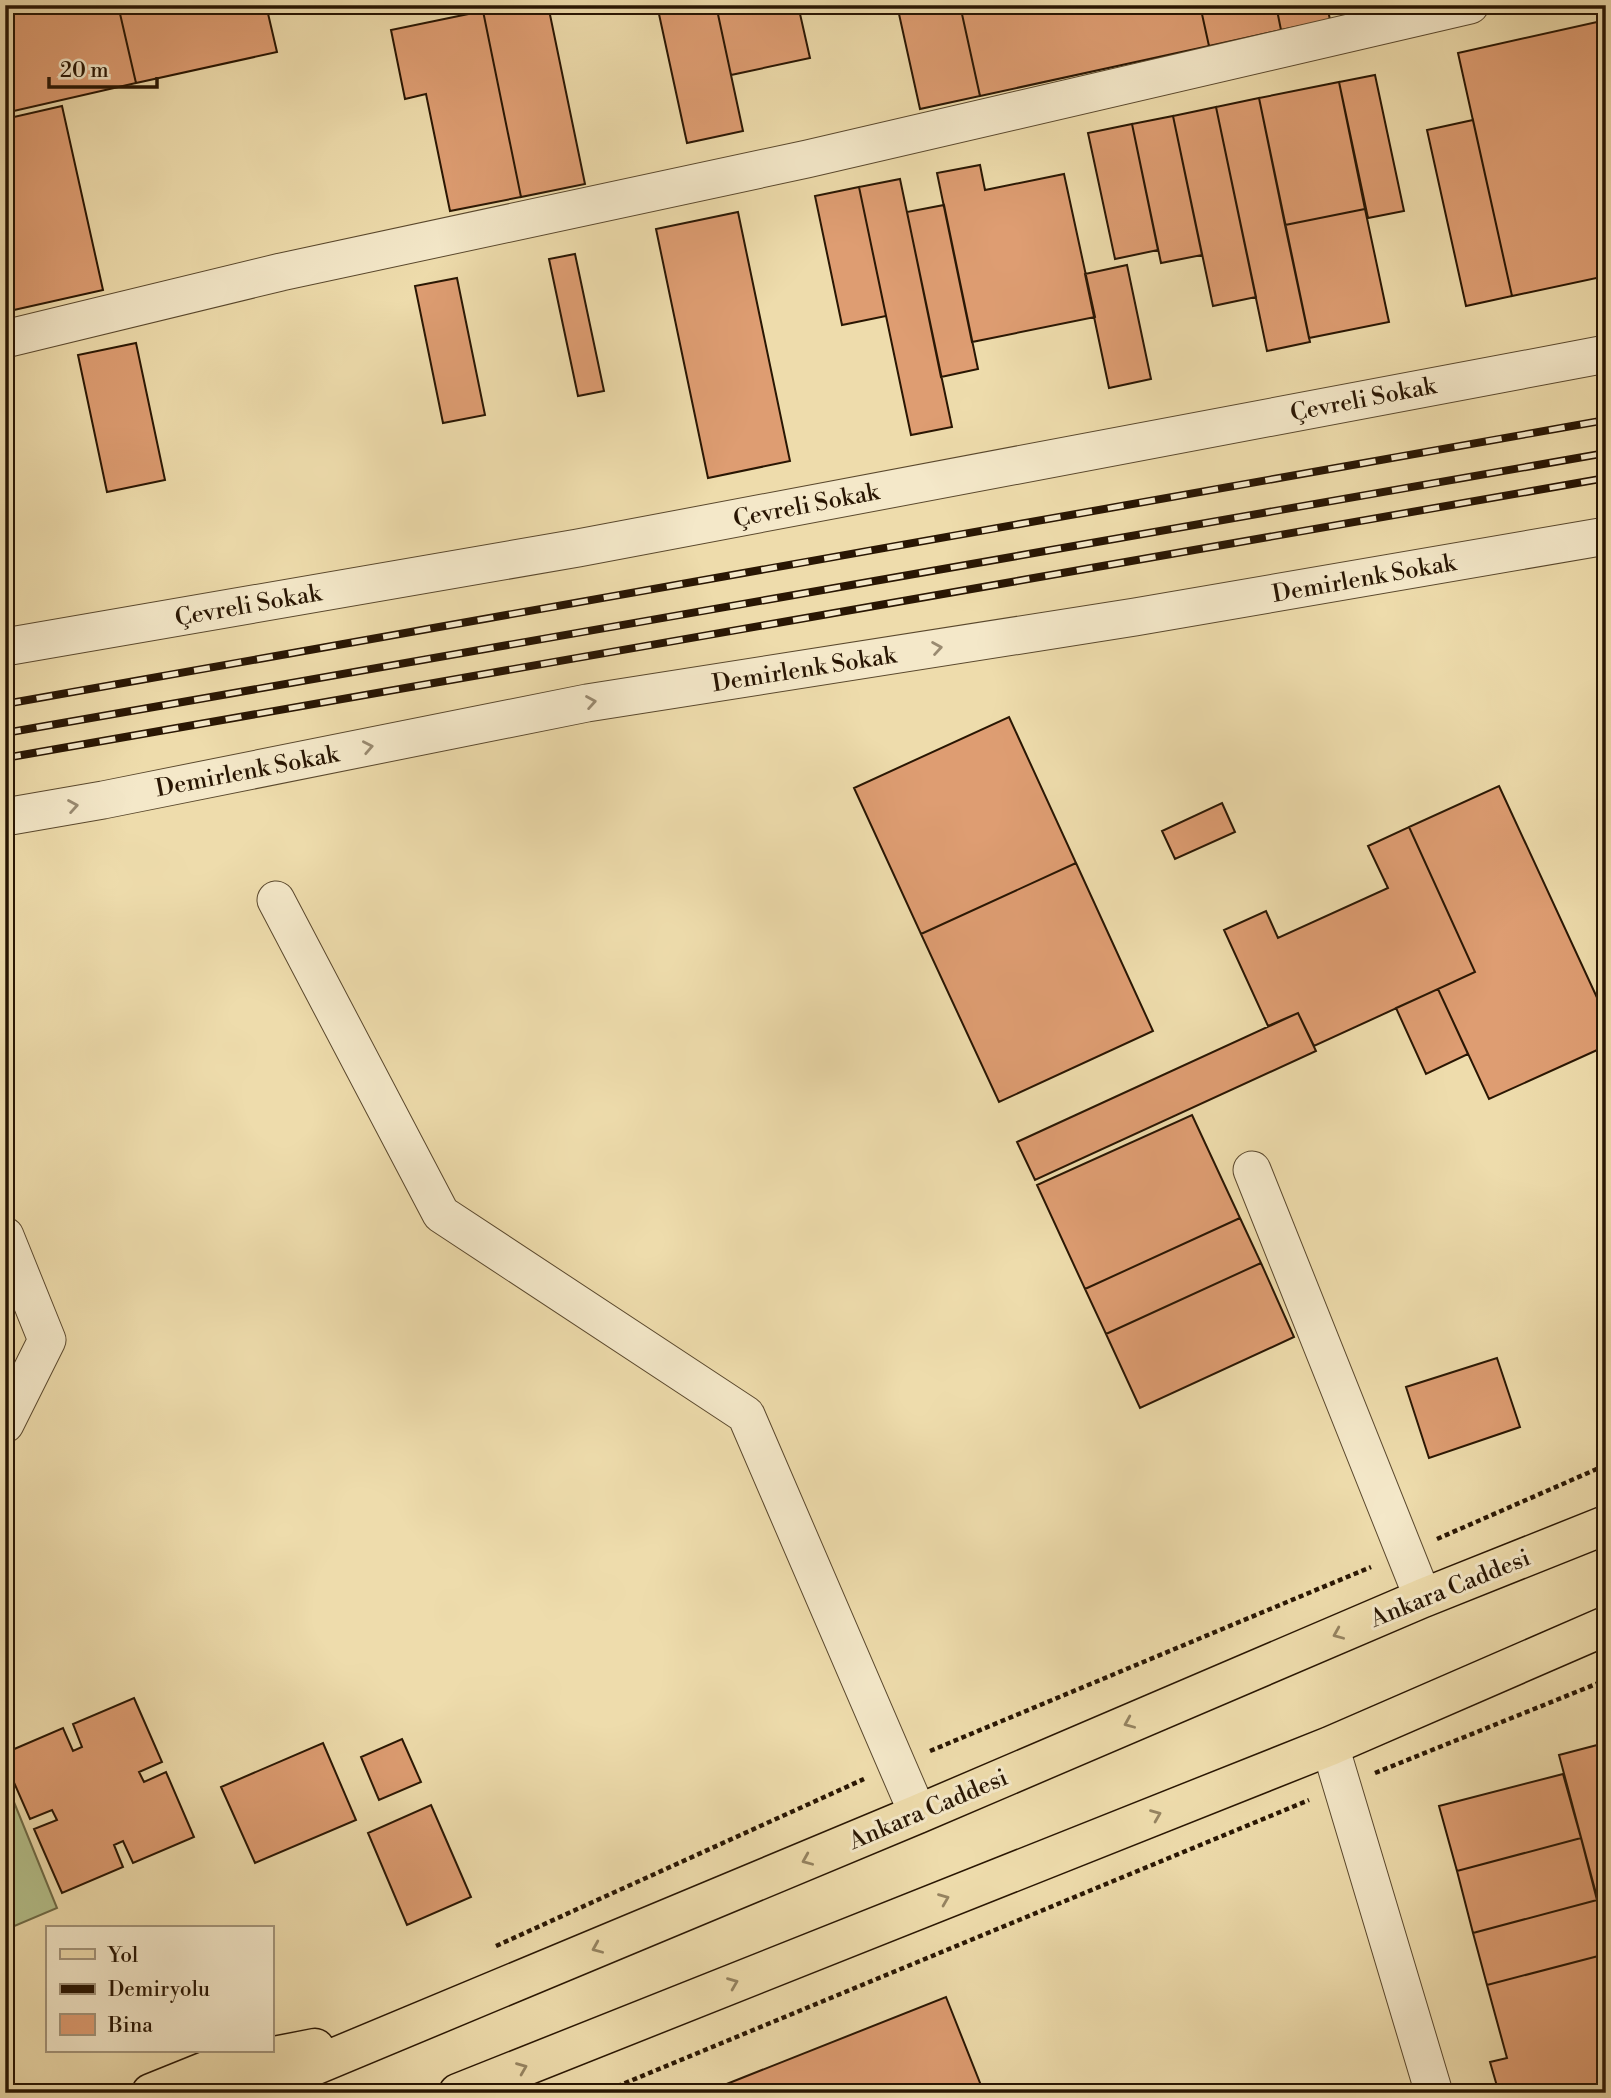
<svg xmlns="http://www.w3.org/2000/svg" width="1611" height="2098" viewBox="0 0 1611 2098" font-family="'Libre Bodoni',serif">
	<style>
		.green { fill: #b5c18c; stroke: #6f6c48; stroke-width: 2 }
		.building { fill: #de9d72; stroke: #291603; stroke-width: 2 }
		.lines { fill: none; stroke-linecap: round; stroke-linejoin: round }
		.minor-casing { stroke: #5a482d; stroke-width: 39 }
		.major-casing { stroke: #291603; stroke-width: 41 }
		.path { stroke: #291603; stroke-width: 4.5; stroke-dasharray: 5 3.5; stroke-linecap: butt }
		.minor { stroke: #f4e8c9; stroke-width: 37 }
		.major { stroke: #eedcac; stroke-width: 38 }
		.rail-casing { stroke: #291603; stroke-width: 8 }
		.rail { stroke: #f4e8c9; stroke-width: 5; stroke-dasharray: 16; stroke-linecap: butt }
		.oneway { stroke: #998a70 }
		.oneway2 { stroke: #958360 }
		.labels { text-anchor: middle; stroke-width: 6; stroke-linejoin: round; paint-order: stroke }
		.street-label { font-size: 24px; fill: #291603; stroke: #f4e8c9 }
	</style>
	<rect width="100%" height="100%" fill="#eedcac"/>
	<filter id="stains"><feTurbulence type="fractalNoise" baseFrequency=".00286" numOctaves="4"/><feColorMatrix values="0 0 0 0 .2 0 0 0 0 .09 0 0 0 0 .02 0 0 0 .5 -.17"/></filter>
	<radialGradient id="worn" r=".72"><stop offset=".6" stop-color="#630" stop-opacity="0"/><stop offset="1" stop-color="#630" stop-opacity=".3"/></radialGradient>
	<path class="green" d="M 5,1780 L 57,1908 L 5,1930 Z"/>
	<path class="building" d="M 5,5 L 118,5 L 136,83 L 5,113 Z
		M 118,5 L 266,5 L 277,52 L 136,83 Z
		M 513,5 L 548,5 L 585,184 L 521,197 L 483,11 Z
		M 657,5 L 716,5 L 743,131 L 687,143 Z
		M 716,5 L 798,5 L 810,58 L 731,75 Z
		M 897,5 L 960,5 L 980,96 L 920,109 Z
		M 960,5 L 1200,5 L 1209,46 L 980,96 Z
		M 1200,5 L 1276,5 L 1281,30 L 1209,46 Z
		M 1276,5 L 1327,5 L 1330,20 L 1281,30 Z
		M 483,11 L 521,197 L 450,211 L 426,94 L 405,99 L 391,30 Z
		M 1606,20 L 1606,276 L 1512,296 L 1458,53 Z
		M 1375,75 L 1404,211 L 1368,218 L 1339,82 Z
		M 1339,82 L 1365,209 L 1285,225 L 1259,98 Z
		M 1259,98 L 1310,342 L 1267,351 L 1216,107 Z
		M 62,106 L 103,290 L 5,312 L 5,119 Z
		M 1216,107 L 1256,297 L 1213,306 L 1173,116 Z
		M 1173,116 L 1202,255 L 1161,263 L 1132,124 Z
		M 1473,120 L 1512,296 L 1466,306 L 1427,130 Z
		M 1132,124 L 1158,250 L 1115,259 L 1088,133 Z
		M 980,165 L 985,190 L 1064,174 L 1095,317 L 972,342 L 937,173 Z
		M 900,179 L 952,427 L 911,435 L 859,187 Z
		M 859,187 L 886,316 L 842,325 L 815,196 Z
		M 944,205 L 978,369 L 941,377 L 907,212 Z
		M 1365,209 L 1389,322 L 1309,338 L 1285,225 Z
		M 738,212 L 790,461 L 708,478 L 656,229 Z
		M 575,254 L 604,391 L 578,396 L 549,259 Z
		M 1127,265 L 1151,379 L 1109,388 L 1085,274 Z
		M 457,278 L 485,415 L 443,423 L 415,286 Z
		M 136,343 L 165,480 L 107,492 L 78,355 Z
		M 1009,717 L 1076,863 L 921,934 L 854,788 Z
		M 1499,786 L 1606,1017 L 1606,1046 L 1489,1099 L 1438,989 L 1475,972 L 1409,827 Z
		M 1222,803 L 1235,832 L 1175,859 L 1162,831 Z
		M 1409,827 L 1475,972 L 1314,1046 L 1298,1013 L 1268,1026 L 1224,930 L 1266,911 L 1278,938 L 1388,888 L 1368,846 Z
		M 1076,863 L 1153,1031 L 999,1102 L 921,934 Z
		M 1438,989 L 1468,1054 L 1426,1074 L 1396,1008 Z
		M 1298,1013 L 1316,1051 L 1035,1180 L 1017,1142 Z
		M 1192,1115 L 1240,1218 L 1085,1289 L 1037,1185 Z
		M 1240,1218 L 1261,1263 L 1106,1334 L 1085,1289 Z
		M 1261,1263 L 1294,1337 L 1140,1408 L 1106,1334 Z
		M 1497,1358 L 1520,1427 L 1429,1458 L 1406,1387 Z
		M 134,1698 L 162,1762 L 139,1772 L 144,1782 L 166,1772 L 194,1837 L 133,1863 L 123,1841 L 114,1845 L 123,1867 L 62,1893 L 34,1829 L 57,1820 L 52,1810 L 30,1819 L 5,1762 L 5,1753 L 63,1728 L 73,1751 L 82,1747 L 73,1724 Z
		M 402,1739 L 421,1782 L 379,1800 L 361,1757 Z
		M 323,1743 L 356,1820 L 255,1863 L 221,1787 Z
		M 1601,1744 L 1606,1760 L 1606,1931 L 1559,1755 Z
		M 1563,1774 L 1581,1838 L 1457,1871 L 1439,1806 Z
		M 431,1805 L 471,1897 L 407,1925 L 368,1833 Z
		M 1581,1838 L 1597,1900 L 1473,1933 L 1457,1871 Z
		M 1597,1900 L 1606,1931 L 1606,1954 L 1487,1985 L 1473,1933 Z
		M 1606,1954 L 1606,2086 L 1579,2093 L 1499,2093 L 1490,2062 L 1507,2058 L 1487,1985 Z
		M 946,1997 L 984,2093 L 704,2093 Z
		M 1606,2086 L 1606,2093 L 1579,2093 Z"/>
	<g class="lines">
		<defs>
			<path id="minor" d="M 5,339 L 281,272 L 807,159 L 1470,5
				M 5,647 L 578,548 L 1606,354
				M 5,817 L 103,800 L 587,703 L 1135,617 L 1606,536
				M 276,900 L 441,1214 L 746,1415 L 918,1814
				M 1252,1170 L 1423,1598
				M 5,1236 L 47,1340 L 5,1424
				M 1330,1746 L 1434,2093"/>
			<path id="major" d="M 151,2093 L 213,2068 L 315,2048
				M 249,2093 L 918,1814 L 1423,1598 L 1606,1525
				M 458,2093 L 1330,1746 L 1606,1626"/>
		</defs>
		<use href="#minor" class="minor-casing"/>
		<use href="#major" class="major-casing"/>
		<path class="path" d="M 1437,1539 L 1606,1465
			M 930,1751 L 1371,1567
			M 1375,1773 L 1606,1680
			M 496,1946 L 864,1779
			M 601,2093 L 1309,1800"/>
		<use href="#minor" class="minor"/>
		<use href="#major" class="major"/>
		<defs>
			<path id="rail" d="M 5,704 L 1606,420
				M 5,733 L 1606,453
				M 5,758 L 1606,478"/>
		</defs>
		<use href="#rail" class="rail-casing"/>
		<use href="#rail" class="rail"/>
	</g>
	<defs><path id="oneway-chevron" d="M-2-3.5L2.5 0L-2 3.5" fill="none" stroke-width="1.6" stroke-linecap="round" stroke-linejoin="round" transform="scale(1.75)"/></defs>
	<g class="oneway">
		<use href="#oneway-chevron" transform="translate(937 648) rotate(-9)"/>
		<use href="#oneway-chevron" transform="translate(591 702) rotate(-10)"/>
		<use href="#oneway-chevron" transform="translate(368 747) rotate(-11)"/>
		<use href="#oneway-chevron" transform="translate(73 806) rotate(-10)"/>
	</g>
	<g class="oneway2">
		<use href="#oneway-chevron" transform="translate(1338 1634) rotate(157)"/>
		<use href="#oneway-chevron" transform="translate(1129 1723) rotate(157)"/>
		<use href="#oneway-chevron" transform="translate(1156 1815) rotate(-22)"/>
		<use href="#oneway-chevron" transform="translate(807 1860) rotate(157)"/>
		<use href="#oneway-chevron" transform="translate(944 1899) rotate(-22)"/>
		<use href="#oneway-chevron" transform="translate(597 1948) rotate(157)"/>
		<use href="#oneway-chevron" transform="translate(733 1983) rotate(-22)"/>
		<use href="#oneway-chevron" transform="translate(522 2068) rotate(-22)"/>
	</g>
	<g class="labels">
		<g class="street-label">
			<text transform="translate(1363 399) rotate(-11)" y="8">Çevreli Sokak</text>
			<text transform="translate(806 505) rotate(-11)" y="8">Çevreli Sokak</text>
			<text transform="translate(1364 578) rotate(-10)" y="8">Demirlenk Sokak</text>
			<text transform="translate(248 605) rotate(-10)" y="8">Çevreli Sokak</text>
			<text transform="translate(804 669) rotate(-9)" y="8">Demirlenk Sokak</text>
			<text transform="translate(247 771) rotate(-11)" y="8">Demirlenk Sokak</text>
			<text transform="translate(1450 1588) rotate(-22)" y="8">Ankara Caddesi</text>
			<text transform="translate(928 1809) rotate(-23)" y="8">Ankara Caddesi</text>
		</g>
	</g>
	<rect width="1611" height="2098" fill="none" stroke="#eedcac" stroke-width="28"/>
	<rect x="7" y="7" width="1597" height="2084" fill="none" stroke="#291603" stroke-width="3.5"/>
	<rect x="14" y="14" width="1583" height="2070" fill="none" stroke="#291603" stroke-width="2"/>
	<rect x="46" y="1926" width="228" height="126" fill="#f4e8c9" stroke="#a3947a" stroke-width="2"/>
	<rect x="60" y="1949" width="35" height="10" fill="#eedcac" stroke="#a3947a" stroke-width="2"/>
	<text x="108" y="1962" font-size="21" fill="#291603">Yol</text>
	<rect x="60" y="1984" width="35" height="10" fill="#291603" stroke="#a3947a" stroke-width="2"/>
	<text x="108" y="1996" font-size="21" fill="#291603">Demiryolu</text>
	<rect x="60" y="2014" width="35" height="21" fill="#de9d72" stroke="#a3947a" stroke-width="2"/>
	<text x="108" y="2032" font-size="21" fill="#291603">Bina</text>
	<path d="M49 77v10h108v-10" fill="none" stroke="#291603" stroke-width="3.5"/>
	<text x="60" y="77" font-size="21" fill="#291603" stroke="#f4e8c9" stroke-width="5" paint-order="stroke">20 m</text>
	<rect width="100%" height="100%" filter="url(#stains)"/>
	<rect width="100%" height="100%" fill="url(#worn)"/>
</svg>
